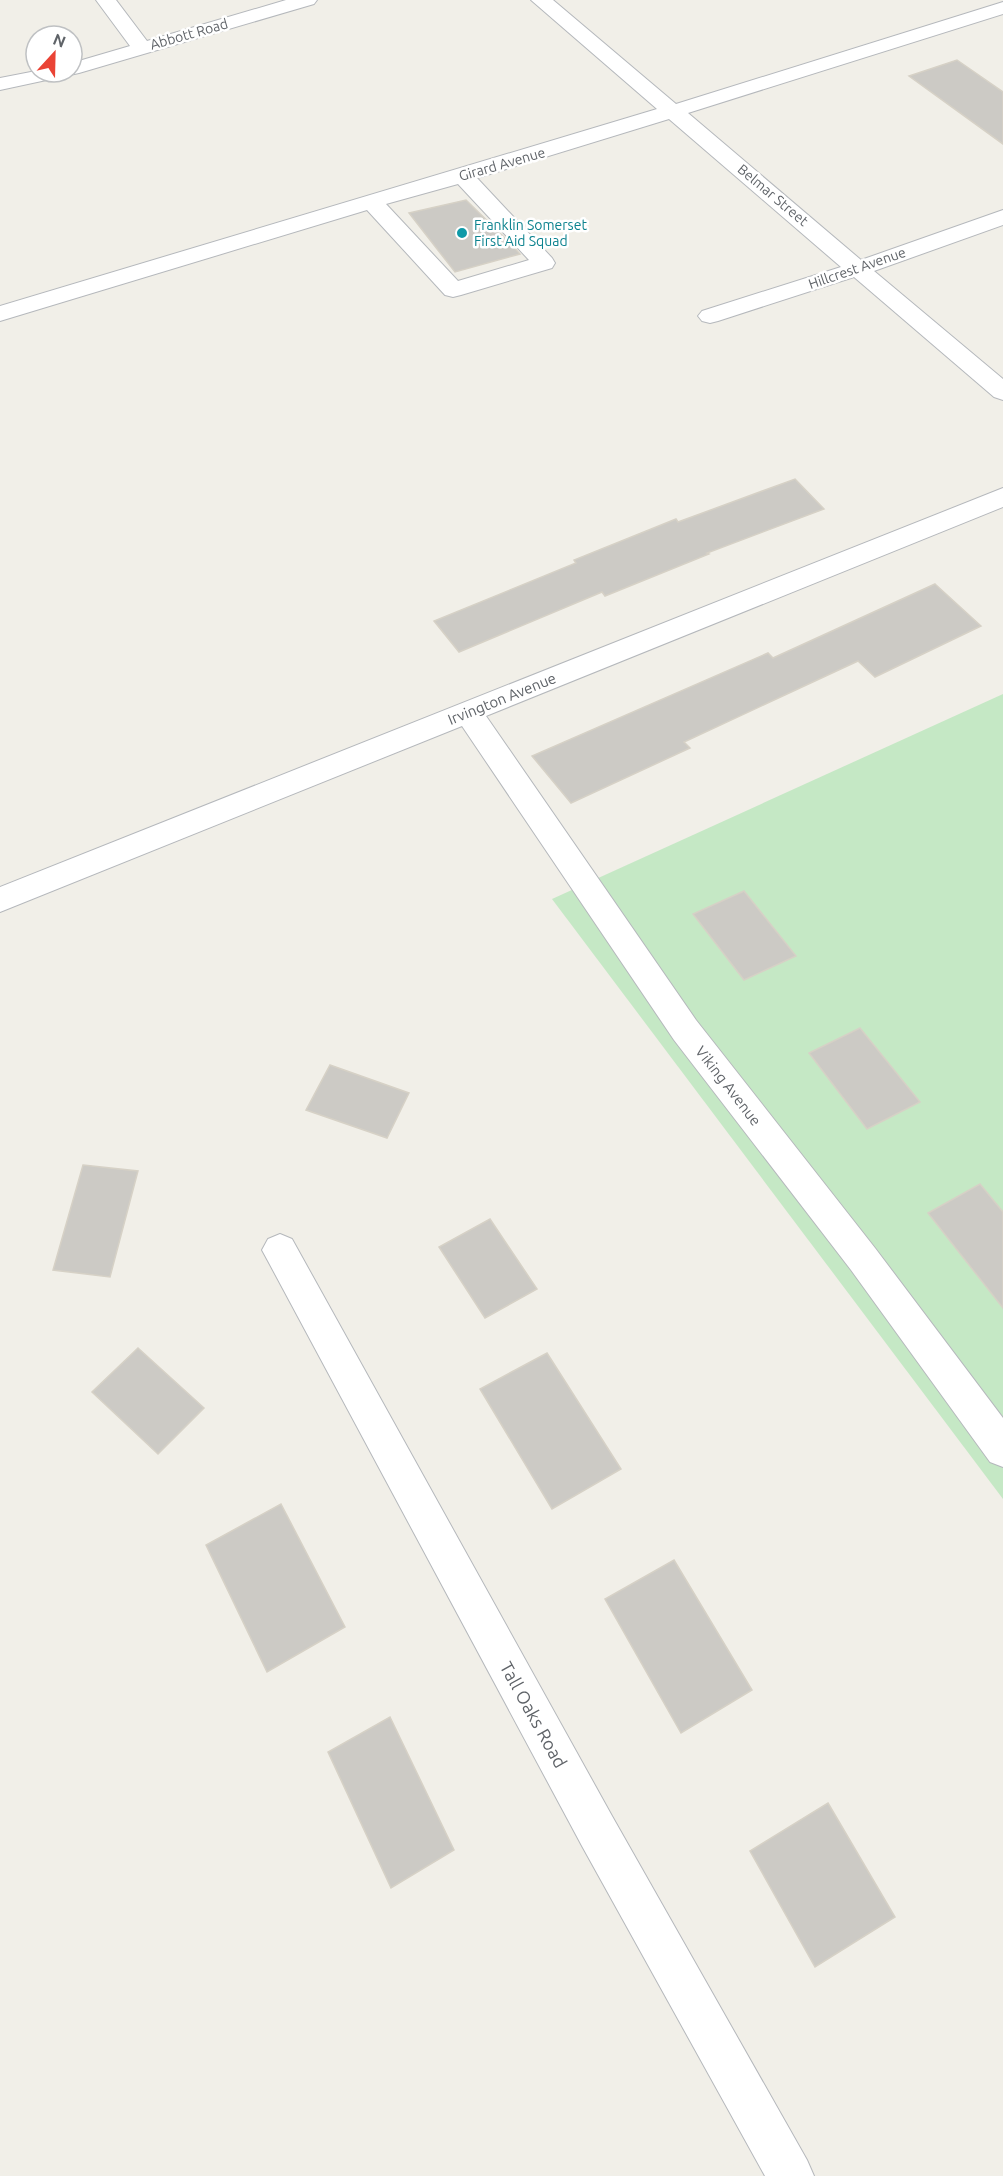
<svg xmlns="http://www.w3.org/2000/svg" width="1003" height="2176" viewBox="0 0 1003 2176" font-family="Ubuntu,sans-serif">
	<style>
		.green { fill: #c5e8c5 }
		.building { fill: #cccac5; stroke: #d6d1c6; stroke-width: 1.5 }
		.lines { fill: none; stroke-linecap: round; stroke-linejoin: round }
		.minor-casing { stroke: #b5b8bc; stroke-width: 2 }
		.minor { fill: #fff; fill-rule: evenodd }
		.culture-dot { fill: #0f9aa8; stroke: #fff; stroke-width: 2 }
		.labels { text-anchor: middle; stroke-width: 5; stroke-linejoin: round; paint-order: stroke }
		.far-street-label { font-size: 14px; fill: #5f6368; stroke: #fff }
		.far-culture-label { font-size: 14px; fill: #0d838f; stroke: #fff; text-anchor: start }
		.street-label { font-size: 15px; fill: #5f6368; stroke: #fff }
		.near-street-label { font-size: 18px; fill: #5f6368; stroke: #fff }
	</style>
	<rect width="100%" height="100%" fill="#f1efe8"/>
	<path class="green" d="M 1003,694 L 1003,1499 L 552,899 Z"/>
	<path class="building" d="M 957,60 L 1003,92 L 1003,144 L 909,76 Z
		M 466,200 L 511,244 L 520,254 L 455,272 L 409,213 Z
		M 795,479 L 824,509 L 707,553 L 709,554 L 605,596 L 602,592 L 459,652 L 434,621 L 576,563 L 574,560 L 676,519 L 678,522 Z
		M 935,584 L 981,626 L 875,677 L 858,661 L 684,742 L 690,748 L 571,803 L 532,756 L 768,653 L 773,658 Z
		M 744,891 L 796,956 L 744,980 L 693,914 Z
		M 860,1028 L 920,1102 L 867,1129 L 809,1053 Z
		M 330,1065 L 409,1093 L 387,1138 L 306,1110 Z
		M 83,1165 L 138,1171 L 110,1277 L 53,1270 Z
		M 980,1184 L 1003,1212 L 1003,1308 L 928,1213 Z
		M 490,1219 L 537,1289 L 485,1318 L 439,1247 Z
		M 138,1348 L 204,1408 L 158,1454 L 92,1392 Z
		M 547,1353 L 621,1469 L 552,1509 L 480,1389 Z
		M 281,1504 L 345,1627 L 267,1672 L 206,1545 Z
		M 674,1560 L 752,1690 L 681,1733 L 605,1599 Z
		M 390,1717 L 454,1850 L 391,1888 L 328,1752 Z
		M 828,1803 L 895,1917 L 815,1967 L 750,1851 Z"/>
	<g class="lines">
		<defs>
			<path id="minor" d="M 96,0 L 116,0 L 147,41 L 286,0 L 317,0 L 314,4 L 79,73 L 0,90 L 0,78 L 36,71 L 72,72 L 72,63 L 130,46 Z
				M 531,0 L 553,0 L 676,104 L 1003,2 L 1003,14 L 688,113 L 861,260 L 1003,210 L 1003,225 L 874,271 L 1003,379 L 1003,400 L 994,397 L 854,277 L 718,321 L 710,323 L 702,321 L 698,316 L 702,311 L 841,267 L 669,119 L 477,178 L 552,258 L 555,263 L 552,268 L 461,295 L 453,297 L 445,295 L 367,210 L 0,321 L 0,306 L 657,109 ZM 458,184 L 529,260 L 458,281 L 386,204 Z
				M 1003,488 L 1003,507 L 486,716 L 696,1020 L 875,1248 L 1003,1418 L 1003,1467 L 990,1462 L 851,1270 L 674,1040 L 462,726 L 0,912 L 0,887 Z
				M 280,1234 L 292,1239 L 612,1816 L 807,2160 L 814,2176 L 765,2176 L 582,1846 L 268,1261 L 262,1250 L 268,1239 Z"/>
		</defs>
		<use href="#minor" class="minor-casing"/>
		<use href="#minor" class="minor"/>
	</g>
	<circle class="culture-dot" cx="462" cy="233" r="6"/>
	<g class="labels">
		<g class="far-street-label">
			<text transform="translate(189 34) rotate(-16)" y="5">Abbott Road</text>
			<text transform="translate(502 164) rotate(-16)" y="5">Girard Avenue</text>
			<text transform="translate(773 195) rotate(40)" y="5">Belmar Street</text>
			<text transform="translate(857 268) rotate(-19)" y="5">Hillcrest Avenue</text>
		</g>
		<g class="far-culture-label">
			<text x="474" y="230">Franklin Somerset<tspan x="474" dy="16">First Aid Squad</tspan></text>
		</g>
		<g class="street-label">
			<text transform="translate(502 699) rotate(-22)" y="5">Irvington Avenue</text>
			<text transform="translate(728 1086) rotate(52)" y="5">Viking Avenue</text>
		</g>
		<g class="near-street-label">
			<text transform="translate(533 1715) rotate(61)" y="6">Tall Oaks Road</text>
		</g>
	</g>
	<g transform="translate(54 54) rotate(22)"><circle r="28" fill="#ffffff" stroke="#bfc1c3" stroke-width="1.5"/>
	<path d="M0-4.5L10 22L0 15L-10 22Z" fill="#ea4335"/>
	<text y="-9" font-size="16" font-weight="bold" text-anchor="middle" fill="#5f6368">N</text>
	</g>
</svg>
